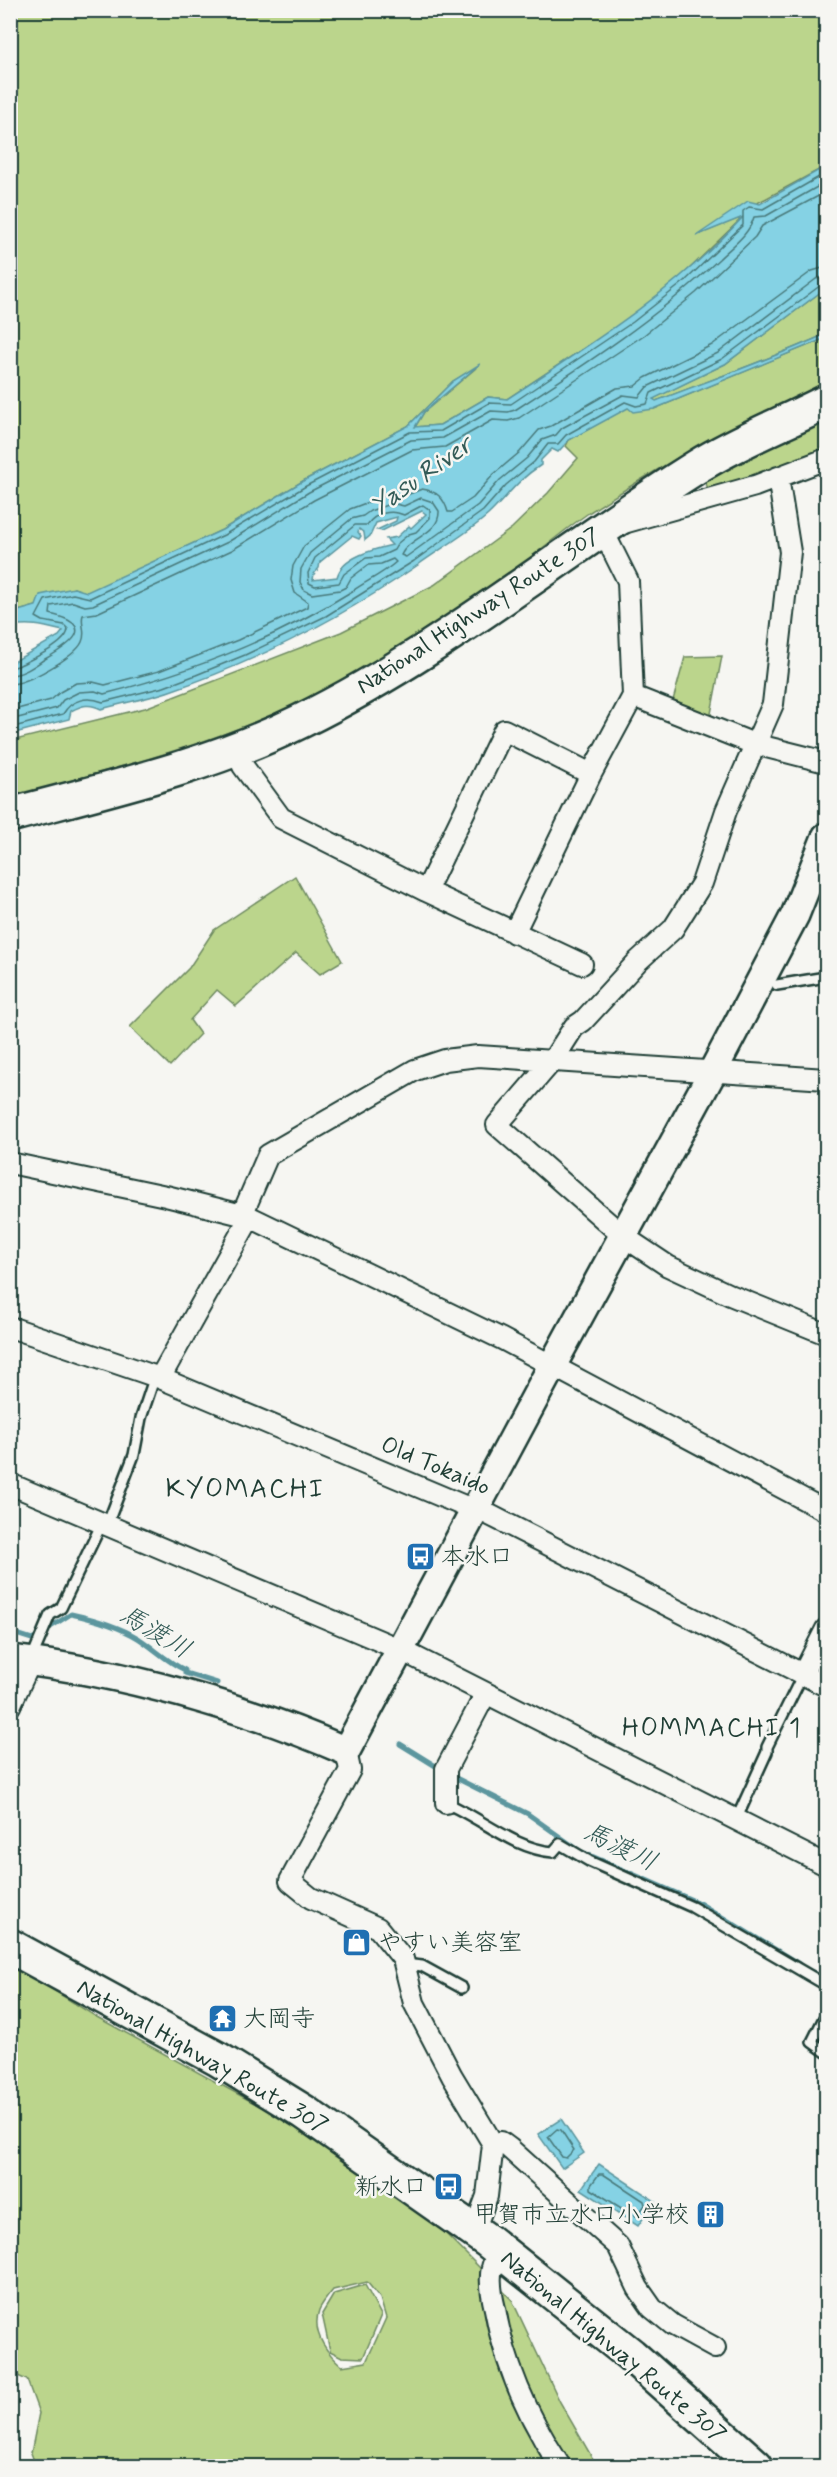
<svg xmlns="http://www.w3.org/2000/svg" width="837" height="2477" viewBox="0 0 837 2477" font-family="Mynerve,'Klee One',sans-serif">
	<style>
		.green { fill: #bbd58c; stroke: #6d8960; stroke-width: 1.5; fill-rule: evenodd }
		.water { fill: #85d2e4; stroke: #5c969e; stroke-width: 1.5; fill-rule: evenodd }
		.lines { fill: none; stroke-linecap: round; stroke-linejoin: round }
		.shore { stroke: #48797a; stroke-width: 1.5 }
		.stream { stroke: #5c969e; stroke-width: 5 }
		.lane-casing { stroke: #1f3d34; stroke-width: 14 }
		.street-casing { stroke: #1f3d34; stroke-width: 24 }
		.secondary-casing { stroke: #1f3d34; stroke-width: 32 }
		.highway-casing { stroke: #1f3d34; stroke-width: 38 }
		.lane { stroke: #f6f6f2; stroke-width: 9 }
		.street { stroke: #f6f6f2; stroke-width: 20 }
		.secondary { stroke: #f6f6f2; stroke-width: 27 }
		.highway { stroke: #f6f6f2; stroke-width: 33 }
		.labels { text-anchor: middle; stroke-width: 5; stroke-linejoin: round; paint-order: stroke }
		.street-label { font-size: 24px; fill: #1f3d34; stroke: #f6f6f2 }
		.poi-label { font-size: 24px; fill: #1f3d34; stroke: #f6f6f2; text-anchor: start }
		.water-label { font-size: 26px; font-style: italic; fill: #335b57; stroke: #f6f6f2 }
		.neighbourhood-label { font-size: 26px; letter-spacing: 1.5px; fill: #1f3d34; stroke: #f6f6f2 }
		.quarter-label { font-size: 27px; letter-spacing: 1.5px; fill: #1f3d34; stroke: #f6f6f2 }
	</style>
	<rect width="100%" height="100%" fill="#f6f6f2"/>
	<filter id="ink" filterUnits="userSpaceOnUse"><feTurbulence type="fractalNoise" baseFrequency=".0167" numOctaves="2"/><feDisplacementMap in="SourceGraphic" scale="12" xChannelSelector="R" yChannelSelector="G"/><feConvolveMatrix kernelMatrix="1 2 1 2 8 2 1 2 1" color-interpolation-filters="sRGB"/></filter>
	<g filter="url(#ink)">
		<path class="green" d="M 11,11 L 826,11 L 826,166 L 700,234 L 744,216 L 682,276 L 630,318 L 507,399 L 488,397 L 440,425 L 415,427 L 424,412 L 476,368 L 453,381 L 408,426 L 303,481 L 222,530 L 87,593 L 74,588 L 36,606 L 11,613 Z
			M 826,288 L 826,334 C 771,359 713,379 656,401 L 652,399 L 725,364 Z
			M 826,338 L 826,385 C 746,416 662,465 590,512 C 561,532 534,556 505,577 C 449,617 391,657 330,688 C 228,741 120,767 11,797 L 11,741 L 145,708 L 341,632 L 434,585 L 512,528 L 548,493 L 578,458 L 566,446 L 569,440 L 628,407 L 654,409 Z
			M 826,421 L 826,453 L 711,494 L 705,482 L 780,442 Z
			M 722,656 L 710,719 L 672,704 L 685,657 Z
			M 295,876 L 342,961 L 320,974 L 296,953 L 236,1006 L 217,990 L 190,1020 L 200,1034 L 170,1066 L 130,1027 L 189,968 L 214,930 Z
			M 10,1963 L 95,2016 L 329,2144 L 431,2219 L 512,2300 L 560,2402 L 597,2466 L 36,2466 L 31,2453 L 39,2413 L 27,2380 L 11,2373 ZM 367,2282 L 380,2298 L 386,2318 L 366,2362 L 342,2366 C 326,2352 311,2333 319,2310 C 322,2303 328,2296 333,2290 Z
			M 365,2285 L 381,2315 L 363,2358 L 342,2357 L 330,2351 L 322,2314 L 334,2294 Z"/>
		<path class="water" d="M 826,166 L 826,288 L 725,364 L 653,399 L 656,401 C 713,379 771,359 826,334 L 826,338 L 654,409 L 633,412 L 628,408 L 569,440 L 558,452 L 552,449 L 541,460 L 541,465 C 516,481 508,496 488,515 C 468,533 440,549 418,565 C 341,618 256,662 167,692 C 146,699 123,703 101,709 C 90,703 82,705 71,711 L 69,719 L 11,734 L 11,663 L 59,636 L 63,631 C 42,626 32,623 11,626 L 11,613 L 36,606 L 40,595 L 74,588 L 87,592 L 222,530 L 303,481 L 408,426 L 453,381 L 480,364 L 424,412 L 415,427 L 440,425 L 488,397 L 507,399 C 591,344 675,291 743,217 L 696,236 L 748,201 L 760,204 ZM 422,511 L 426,514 L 411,528 L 409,526 L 397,537 L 386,539 L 392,545 C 375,549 342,557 337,577 L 313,580 L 314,574 L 319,568 L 320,562 L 352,536 L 359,539 L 361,536 L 358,532 L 359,529 L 364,533 L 365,540 L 370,536 L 376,523 L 397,517 L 396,521 L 377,530 L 382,531 Z
			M 561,2119 L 584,2153 L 562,2168 L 538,2134 Z
			M 599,2164 L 655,2201 L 638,2226 L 581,2189 Z"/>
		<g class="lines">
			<path class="shore" d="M 423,505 L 430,510 L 430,518 L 416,532 L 409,534 L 398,543 L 394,550 L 379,557 L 366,558 L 344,574 L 339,583 L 315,586 L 309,583 L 308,573 L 315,558 L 355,525 L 367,525 C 375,513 391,509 404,515 Z
				M 10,668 L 18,666 C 31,659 68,644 68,629 L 64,625 L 43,621 L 36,617 L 45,600 L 73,594 L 90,598 L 224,535 L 306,486 L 410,432 L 441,431 L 489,403 L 511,404 L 633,322 L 685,281 L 743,225 L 743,211 L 749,207 L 763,209 L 826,173
				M 10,675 C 23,675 35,665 45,659 C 72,644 98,625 50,614 L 51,606 L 73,602 L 85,606 L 93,605 L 228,542 L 309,492 L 411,440 L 443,438 L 491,411 L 508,412 L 515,410 C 586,364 657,318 719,259 C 732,246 749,235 754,217 L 766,216 L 826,182
				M 10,684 C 27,684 75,657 82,642 C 87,632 80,623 83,615 L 97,613 L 232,550 L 314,500 L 412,450 L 445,447 L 493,420 L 508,421 L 519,418 L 644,335 L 696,293 L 755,237 L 762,226 L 826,192
				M 10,711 L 51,700 L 60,692 L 76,683 L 93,682 L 105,685 L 159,671 L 238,640 L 307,607 L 308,602 L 295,593 L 291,580 L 293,566 L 304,546 L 350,509 L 384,496 L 404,496 L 422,489 C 437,491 444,498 448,512 L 452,512 L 473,498 L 494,474 L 520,452 L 539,430 L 551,426 L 617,388 L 635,386 L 645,378 L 712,345 L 812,271 L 826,267
				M 10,720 L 57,708 L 63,700 L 79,692 L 95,691 L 104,694 C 191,672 277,638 354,590 C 367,581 384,573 396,562 L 393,559 L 381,564 L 368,565 L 351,578 L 346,587 L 340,590 L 312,594 L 304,590 L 300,582 L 301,569 L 310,553 L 351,519 L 363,516 L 370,511 L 387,505 L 395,504 L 404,506 L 421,498 L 433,502 L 439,511 C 440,534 409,537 401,555 L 406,557 L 478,505 L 500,480 L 527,458 L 542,440 L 556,435 L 562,428 L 623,395 L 639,397 L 647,387 L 718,353 L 816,279 L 826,276
				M 10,728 L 63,714 C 72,699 87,696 103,702 L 164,687 L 196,675 L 245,655 L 326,616 L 414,561 L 483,511 L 506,485 L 534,462 L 548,444 L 558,444 L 566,435 L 625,402 L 636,406 L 647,404 L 651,393 L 722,359 L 821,285 L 826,284
				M 557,2129 L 561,2130 L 574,2150 L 566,2158 L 562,2157 L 548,2137 Z
				M 599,2174 L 603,2174 L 644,2201 L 645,2205 L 637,2216 L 634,2216 L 591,2189 L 591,2185 Z"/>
			<path class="stream" d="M 10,1632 L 32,1639 L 71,1614 C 94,1619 118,1626 138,1638 C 154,1648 167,1662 185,1670 L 185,1673 L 217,1683
				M 400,1744 L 442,1770
				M 450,1775 L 528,1814 L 580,1851 L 699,1903 L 799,1964
				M 812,1972 L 826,1979"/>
			<defs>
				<path id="lane" d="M 777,985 L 826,977
					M 107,1525 L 134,1455 L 141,1418 L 155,1376
					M 31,1660 L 50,1615 L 61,1608 L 102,1523
					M 446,1803 C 481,1818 515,1849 553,1852 L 560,1844 L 589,1861 L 692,1907 L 826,1985
					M 736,1820 L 767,1752 L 767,1747 L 803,1674
					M 406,1970 L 413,1965 L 422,1966 L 462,1988
					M 826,2014 L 812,2042 L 826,2052
					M 826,2084 L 826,2083"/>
				<path id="street" d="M 778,477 L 790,552 L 773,704 L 726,811 L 702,883 L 673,929 L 638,961 L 583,1021 L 574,1027 L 553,1060 L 497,1125 L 623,1236 L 668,1266 L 730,1295 L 826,1334
					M 633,696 L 754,744 L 826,762
					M 236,750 L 243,766 L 281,818 L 426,891 L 582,964
					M 426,891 L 504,730 L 591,774
					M 514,933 L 591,774 L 633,696 L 628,581 L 602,529 L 755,486 L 826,459
					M 10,1163 L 166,1196 L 250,1217 L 502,1339 L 826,1511
					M 242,1215 L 268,1155 L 415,1070 L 445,1060 L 478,1056 L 826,1079
					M 10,1327 L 160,1378 L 462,1505 L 476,1508 L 826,1686
					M 160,1378 L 250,1217
					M 10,1484 L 399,1649 L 826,1865
					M 803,1674 L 826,1629
					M 10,1706 L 31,1661
					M 346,1751 L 350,1770 L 290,1881 L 311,1898 L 378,1928 L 403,1959 L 414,2003 L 452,2076 L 493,2144 L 487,2196 L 474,2231
					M 446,1803 L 446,1769 L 486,1693
					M 493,2144 L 501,2142 L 509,2148 L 618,2246 L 638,2288 L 652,2308 L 673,2325 L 715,2348
					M 499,2251 C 497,2256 493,2262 492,2268 C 489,2280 492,2297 495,2309 C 505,2367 528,2417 560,2466"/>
				<path id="secondary" d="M 10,1659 C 122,1672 243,1706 346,1751 L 552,1366 L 713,1071 L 795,915 L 826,837"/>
				<path id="highway" d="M 10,815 C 108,789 210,766 301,721 C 442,652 565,549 698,466 C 738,441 785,423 826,402
					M 10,1946 L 218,2059 L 304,2112 L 488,2241 L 631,2355 L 756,2466"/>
			</defs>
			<use href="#lane" class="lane-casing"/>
			<use href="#street" class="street-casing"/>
			<use href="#secondary" class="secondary-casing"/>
			<use href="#highway" class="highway-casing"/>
			<use href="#lane" class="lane"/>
			<use href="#street" class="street"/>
			<use href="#secondary" class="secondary"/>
			<use href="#highway" class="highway"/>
		</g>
	</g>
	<defs>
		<symbol id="bus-square" viewBox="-11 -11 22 22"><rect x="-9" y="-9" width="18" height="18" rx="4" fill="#1f6fb2" stroke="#f6f6f2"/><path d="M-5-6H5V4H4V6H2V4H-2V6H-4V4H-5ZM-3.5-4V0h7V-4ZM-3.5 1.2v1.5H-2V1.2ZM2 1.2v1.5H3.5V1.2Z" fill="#fff"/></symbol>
		<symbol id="shop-square" viewBox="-11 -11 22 22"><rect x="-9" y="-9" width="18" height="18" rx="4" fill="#1f6fb2" stroke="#f6f6f2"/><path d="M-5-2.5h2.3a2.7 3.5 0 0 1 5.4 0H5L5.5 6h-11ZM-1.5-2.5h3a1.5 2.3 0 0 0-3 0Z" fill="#fff"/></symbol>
		<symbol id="temple-square" viewBox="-11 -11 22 22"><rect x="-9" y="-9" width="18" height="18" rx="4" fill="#1f6fb2" stroke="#f6f6f2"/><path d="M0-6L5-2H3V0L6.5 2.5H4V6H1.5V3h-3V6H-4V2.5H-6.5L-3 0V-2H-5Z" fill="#fff"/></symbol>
		<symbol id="building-square" viewBox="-11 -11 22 22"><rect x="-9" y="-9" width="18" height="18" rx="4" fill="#1f6fb2" stroke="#f6f6f2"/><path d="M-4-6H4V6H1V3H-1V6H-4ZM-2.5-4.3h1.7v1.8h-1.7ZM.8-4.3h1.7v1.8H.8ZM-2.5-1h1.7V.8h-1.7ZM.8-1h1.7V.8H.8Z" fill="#fff"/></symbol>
	</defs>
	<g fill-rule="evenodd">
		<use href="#bus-square" x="404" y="1540" width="33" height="33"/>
		<use href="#shop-square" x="340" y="1926" width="33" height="33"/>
		<use href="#temple-square" x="206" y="2002" width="33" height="33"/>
		<use href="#bus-square" x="432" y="2170" width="33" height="33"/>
		<use href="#building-square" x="694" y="2198" width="33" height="33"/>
	</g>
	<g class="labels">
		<g class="street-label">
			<text transform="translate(478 610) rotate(-33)" y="8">National Highway Route 307</text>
			<text transform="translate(436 1465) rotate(23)" y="8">Old Tokaido</text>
			<text transform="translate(203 2056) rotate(30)" y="8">National Highway Route 307</text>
			<text transform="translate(614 2346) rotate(40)" y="8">National Highway Route 307</text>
		</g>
		<g class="poi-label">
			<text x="441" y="1564">本水口</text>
			<text x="378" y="1950">やすい美容室</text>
			<text x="243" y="2026">大岡寺</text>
			<text x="427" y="2194" text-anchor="end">新水口</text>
			<text x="689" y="2222" text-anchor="end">甲賀市立水口小学校</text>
		</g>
		<g class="water-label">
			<text transform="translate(420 475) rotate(-35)" y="9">Yasu River</text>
			<text transform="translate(156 1631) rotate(31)" y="9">馬渡川</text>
			<text transform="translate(621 1846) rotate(26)" y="9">馬渡川</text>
		</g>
		<g class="neighbourhood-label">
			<text x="712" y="1736">HOMMACHI 1</text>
		</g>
		<g class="quarter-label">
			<text x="245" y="1497">KYOMACHI</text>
		</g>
	</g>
	<rect width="837" height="2477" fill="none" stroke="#f6f6f2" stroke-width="36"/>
	<rect x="18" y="18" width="801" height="2441" fill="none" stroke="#1f3d34" stroke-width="2" filter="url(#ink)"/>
</svg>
